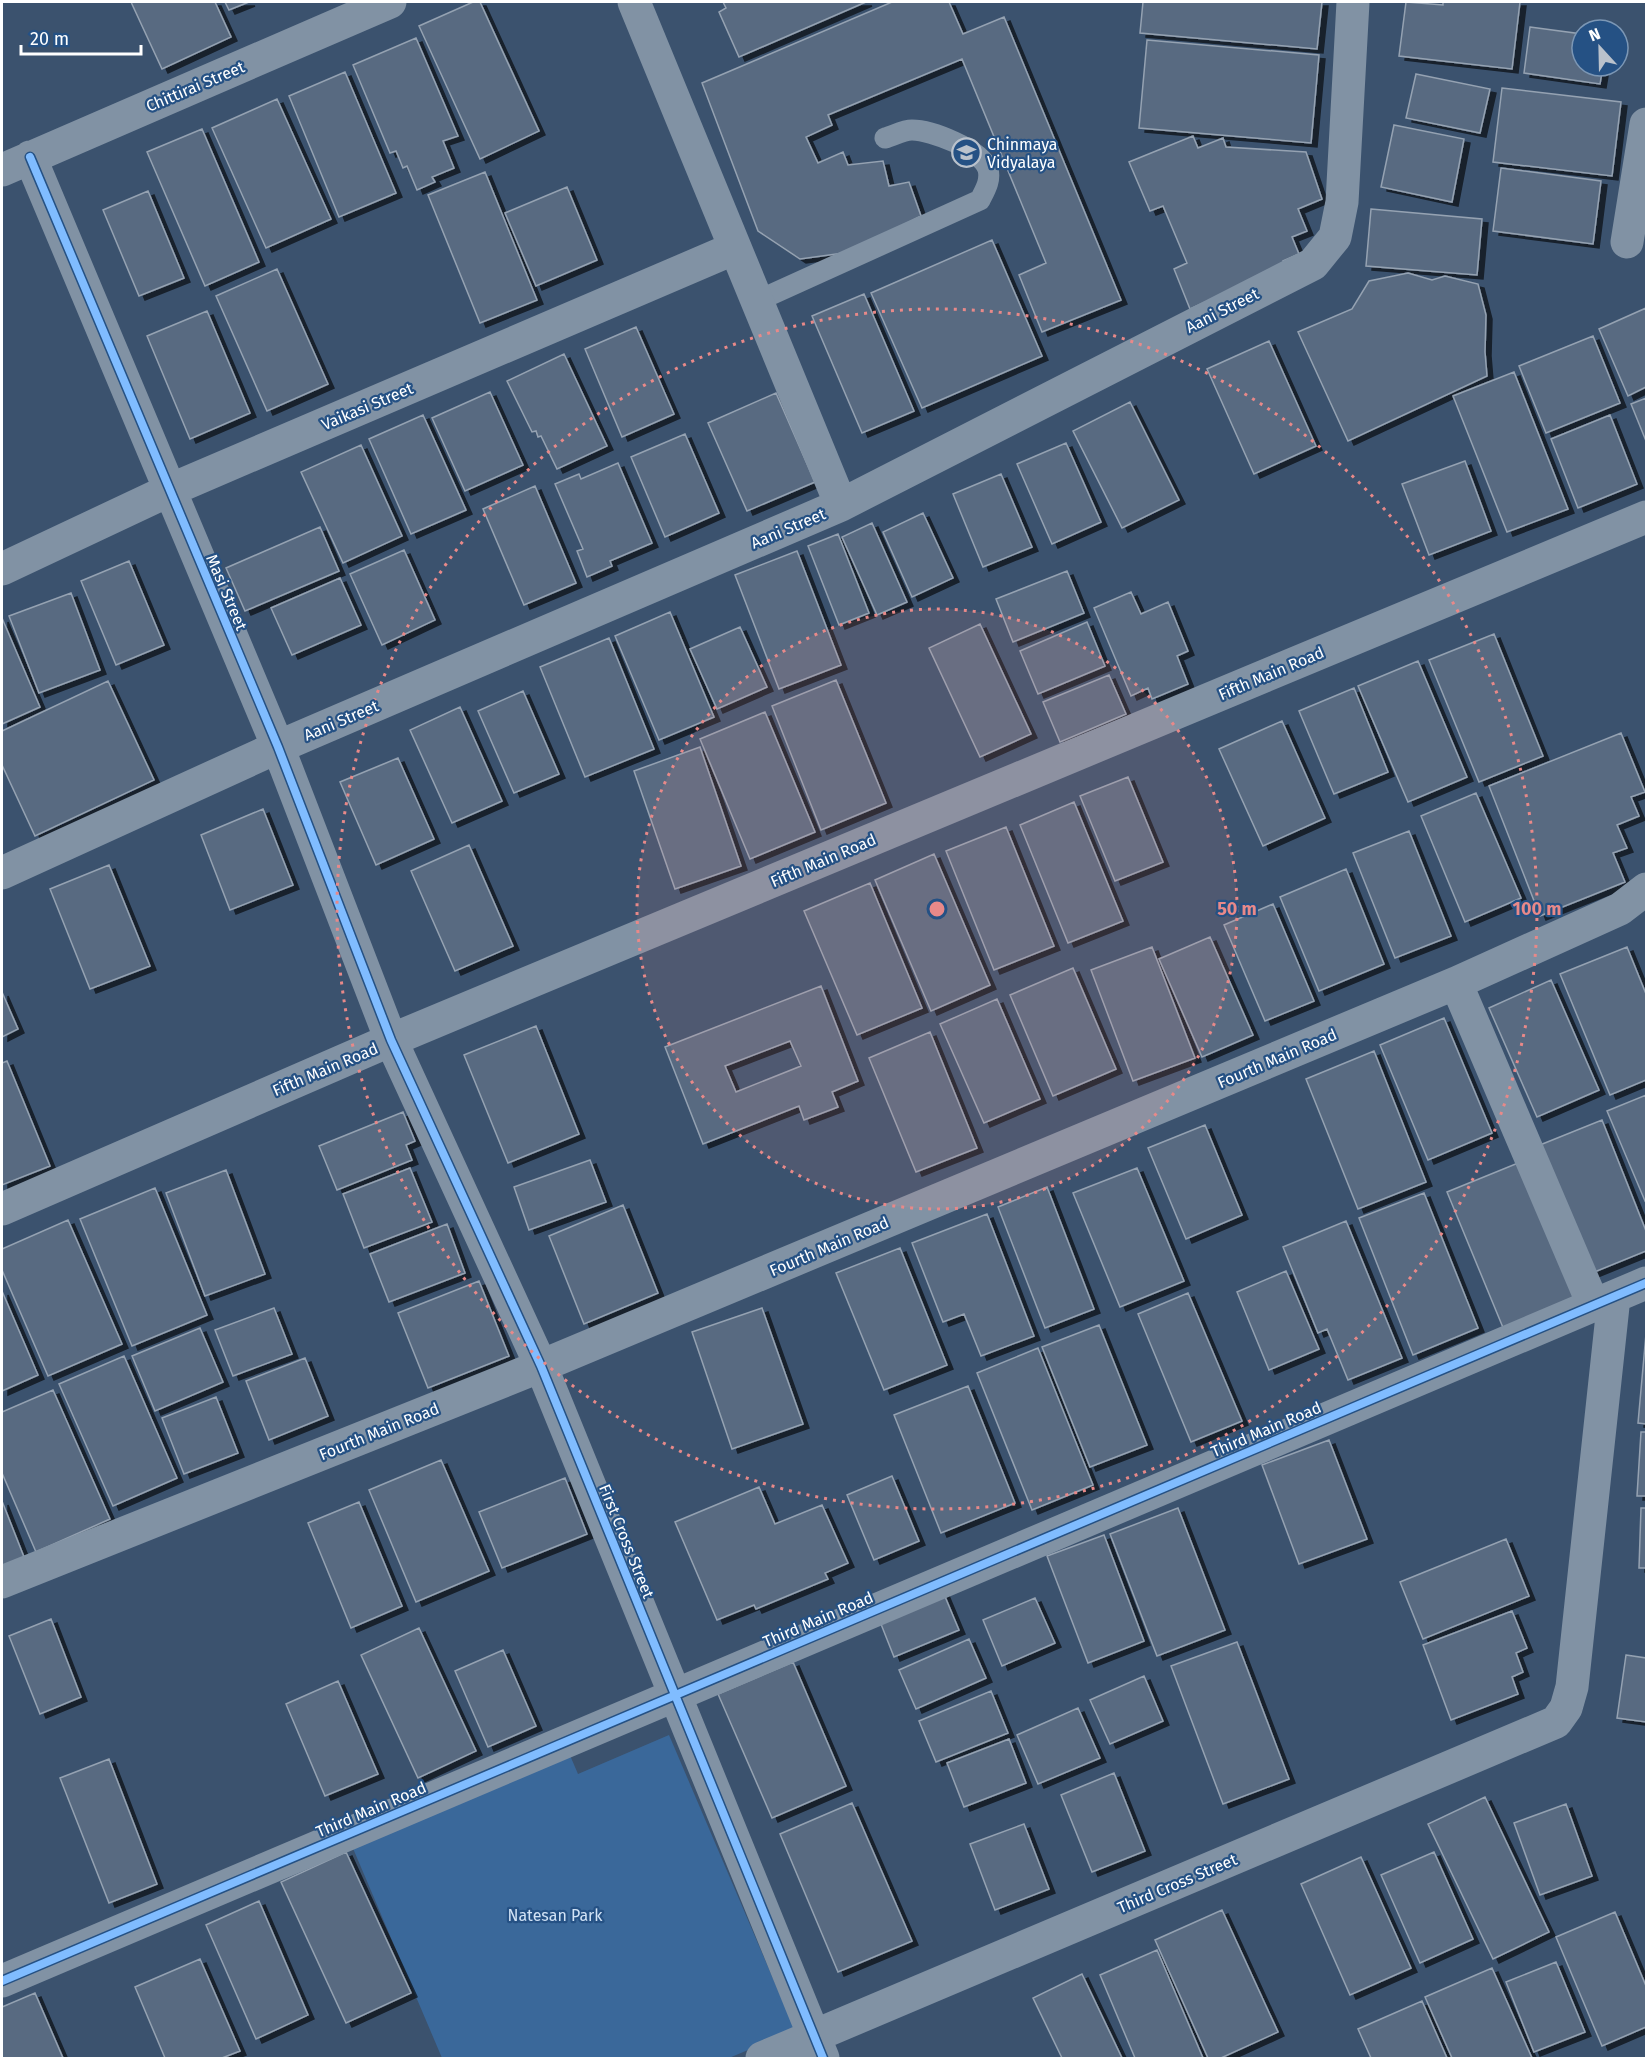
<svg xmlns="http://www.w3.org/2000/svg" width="1648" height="2060" viewBox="0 0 1648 2060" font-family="'Fira Sans',sans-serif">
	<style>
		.green { fill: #3a689a }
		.building { fill: #586b81; stroke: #95a2b2; stroke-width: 1.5; fill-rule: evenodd; filter: url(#shadow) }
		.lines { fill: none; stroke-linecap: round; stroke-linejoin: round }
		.lane { stroke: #8192a4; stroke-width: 21 }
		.street { stroke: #8192a4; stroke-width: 33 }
		.cycleway-casing { stroke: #255184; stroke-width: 11 }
		.cycleway { stroke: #80bcff; stroke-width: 8 }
		.ring { fill: none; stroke: #e88989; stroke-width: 3; stroke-dasharray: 3 6 }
		.labels { text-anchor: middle; stroke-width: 4.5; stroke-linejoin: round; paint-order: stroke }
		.street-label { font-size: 16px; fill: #fff; stroke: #255184 }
		.poi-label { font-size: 16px; fill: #fff; stroke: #255184; text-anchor: start }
		.park-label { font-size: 16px; fill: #d2e3f6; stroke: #255184 }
		.centre { fill: #e88989; stroke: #255184; stroke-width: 3 }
		.ring-label { font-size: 18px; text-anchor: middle; font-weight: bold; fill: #e88989; stroke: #255184; stroke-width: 4.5; stroke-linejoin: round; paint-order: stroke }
	</style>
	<defs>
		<filter id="shadow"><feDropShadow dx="6" dy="4" stdDeviation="0" flood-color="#0009"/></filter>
	</defs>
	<rect width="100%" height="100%" fill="#3b526e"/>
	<path class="green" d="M 669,1735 L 795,2030 L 729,2058 L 442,2058 L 352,1846 L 569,1753 L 578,1774 Z"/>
	<path class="building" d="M 131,2 L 215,2 L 231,37 L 162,69 Z
		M 225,2 L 249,2 L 229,10 Z
		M 473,2 L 480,2 L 539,131 L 480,159 L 419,26 Z
		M 723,2 L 866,2 L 739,57 L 719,12 L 726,8 Z
		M 892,2 L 949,2 L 963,34 L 1004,17 L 1121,300 L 1042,332 L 1019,275 L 1046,263 L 962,59 L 828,115 L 832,125 L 806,137 L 818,163 L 843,152 L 848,165 L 883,161 L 889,186 L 909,182 L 921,216 L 851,252 L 800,259 L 758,231 L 702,83 Z
		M 1143,2 L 1322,2 L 1317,49 L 1140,33 Z
		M 1406,2 L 1443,5 L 1443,2 L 1520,2 L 1512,69 L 1399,56 Z
		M 1530,27 L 1582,34 L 1582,66 L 1603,66 L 1600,84 L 1524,73 Z
		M 416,38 L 458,136 L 443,141 L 454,168 L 432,177 L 435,182 L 417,190 L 407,166 L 403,168 L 396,151 L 390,153 L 353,65 Z
		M 1147,40 L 1319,55 L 1311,143 L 1139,128 Z
		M 345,72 L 396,193 L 339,217 L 289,96 Z
		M 1416,74 L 1490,89 L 1480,133 L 1406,118 Z
		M 1502,88 L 1621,102 L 1612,176 L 1493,162 Z
		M 277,99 L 331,219 L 266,248 L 212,128 Z
		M 1394,125 L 1464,139 L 1452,202 L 1381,187 Z
		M 202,129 L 259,262 L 205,286 L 147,152 Z
		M 1193,136 L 1198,148 L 1223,138 L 1226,147 L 1306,152 L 1322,199 L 1298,209 L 1307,231 L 1292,237 L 1299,254 L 1283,261 L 1285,266 L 1190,309 L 1174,269 L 1187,263 L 1163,206 L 1150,211 L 1129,162 Z
		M 1501,168 L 1601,181 L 1593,244 L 1493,231 Z
		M 485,172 L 537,300 L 480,323 L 428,195 Z
		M 567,187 L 597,260 L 536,286 L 505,213 Z
		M 148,191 L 184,278 L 139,296 L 103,210 Z
		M 1371,209 L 1482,219 L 1477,275 L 1366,266 Z
		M 992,240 L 1042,356 L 922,408 L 871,293 Z
		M 277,269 L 328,384 L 267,411 L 216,296 Z
		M 1408,273 L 1432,280 L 1445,276 L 1478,284 L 1486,315 L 1485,352 L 1487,376 L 1348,441 L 1298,332 L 1352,309 L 1369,281 Z
		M 864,294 L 914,411 L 862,433 L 812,316 Z
		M 1646,308 L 1646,387 L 1628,396 L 1599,329 Z
		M 207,311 L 250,413 L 190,439 L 147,336 Z
		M 636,327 L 674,414 L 622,437 L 585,349 Z
		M 1593,336 L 1620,403 L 1546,433 L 1519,366 Z
		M 1269,341 L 1316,446 L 1254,474 L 1207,369 Z
		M 564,354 L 607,446 L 557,469 L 541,436 L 538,437 L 536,431 L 532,432 L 507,381 Z
		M 1514,372 L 1568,509 L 1507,532 L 1453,396 Z
		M 490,392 L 523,465 L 465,491 L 432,418 Z
		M 776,393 L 815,482 L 747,511 L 708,423 Z
		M 1646,398 L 1646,441 L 1631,404 Z
		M 1130,402 L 1179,500 L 1122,528 L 1073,431 Z
		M 423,415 L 466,510 L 411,534 L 369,439 Z
		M 1610,415 L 1637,484 L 1578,508 L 1551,439 Z
		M 685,434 L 719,513 L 665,537 L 631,457 Z
		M 1066,443 L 1101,522 L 1052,544 L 1017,464 Z
		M 361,445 L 402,536 L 343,563 L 301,472 Z
		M 1465,461 L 1491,531 L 1429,555 L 1402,484 Z
		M 618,463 L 652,543 L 610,561 L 612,566 L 587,577 L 577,551 L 583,549 L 555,484 L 579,474 L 581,479 Z
		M 1001,474 L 1032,547 L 983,567 L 953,494 Z
		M 535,486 L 576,583 L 524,605 L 483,509 Z
		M 923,513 L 953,578 L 912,597 L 883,532 Z
		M 872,523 L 907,602 L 877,615 L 842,537 Z
		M 320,527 L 339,571 L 245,611 L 226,568 Z
		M 838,534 L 869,613 L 839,625 L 808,546 Z
		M 404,550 L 435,620 L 382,645 L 350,574 Z
		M 797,551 L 841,665 L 779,689 L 735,575 Z
		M 129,561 L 164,645 L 116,665 L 81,581 Z
		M 1067,571 L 1084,613 L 1013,642 L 996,599 Z
		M 340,578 L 361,625 L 292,655 L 271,608 Z
		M 1131,592 L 1141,614 L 1168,602 L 1188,651 L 1177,656 L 1188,684 L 1152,699 L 1148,688 L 1131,696 L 1094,608 Z
		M 71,593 L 100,670 L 39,693 L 9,616 Z
		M 670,612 L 714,717 L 659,740 L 615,636 Z
		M 2,618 L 40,707 L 2,724 Z
		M 1087,622 L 1105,666 L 1038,694 L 1020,651 Z
		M 980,624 L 1031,734 L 980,757 L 929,648 Z
		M 740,627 L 767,687 L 717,709 L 690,649 Z
		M 1494,634 L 1543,756 L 1479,782 L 1429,660 Z
		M 609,638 L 654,749 L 585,777 L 540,667 Z
		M 1418,661 L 1467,777 L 1408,802 L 1358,686 Z
		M 1109,675 L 1126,714 L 1060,742 L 1043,702 Z
		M 836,680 L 886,803 L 821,830 L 772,706 Z
		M 108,681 L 154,780 L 35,836 L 2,765 L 2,731 Z
		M 1354,688 L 1388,772 L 1334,794 L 1299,711 Z
		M 523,691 L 559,774 L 514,793 L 478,711 Z
		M 460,707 L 502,801 L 452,823 L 410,730 Z
		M 765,712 L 815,832 L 750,859 L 700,739 Z
		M 1282,721 L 1325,818 L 1263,846 L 1219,749 Z
		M 1621,733 L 1645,792 L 1631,797 L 1639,816 L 1617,825 L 1627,848 L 1613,853 L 1625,882 L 1540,916 L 1489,786 Z
		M 700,747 L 741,866 L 675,889 L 634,771 Z
		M 398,758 L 434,839 L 376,865 L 340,782 Z
		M 1128,777 L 1163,862 L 1115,881 L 1080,796 Z
		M 1476,793 L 1521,898 L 1465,922 L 1421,816 Z
		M 1074,802 L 1123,921 L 1068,943 L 1020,825 Z
		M 263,809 L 293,885 L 230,910 L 201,835 Z
		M 1006,827 L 1054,946 L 994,970 L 946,851 Z
		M 1409,831 L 1451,936 L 1395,958 L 1353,853 Z
		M 469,845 L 513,946 L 455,971 L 411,871 Z
		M 934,854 L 990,985 L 931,1011 L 875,880 Z
		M 109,865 L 150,966 L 90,989 L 50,889 Z
		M 1346,869 L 1384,964 L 1319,991 L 1280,897 Z
		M 870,883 L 922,1008 L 857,1035 L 804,911 Z
		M 1273,904 L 1314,1001 L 1265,1021 L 1224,925 Z
		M 1210,937 L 1253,1035 L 1202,1057 L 1159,959 Z
		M 1152,947 L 1195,1058 L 1133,1081 L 1091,970 Z
		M 1627,947 L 1646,994 L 1646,1080 L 1610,1095 L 1560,974 Z
		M 1073,968 L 1116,1069 L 1053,1096 L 1010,995 Z
		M 1551,980 L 1599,1090 L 1537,1117 L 1489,1008 Z
		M 821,986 L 858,1081 L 832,1092 L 838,1107 L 804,1120 L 799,1106 L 703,1144 L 665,1047 ZM 790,1041 L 801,1066 L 736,1092 L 725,1066 Z
		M 2,992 L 18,1029 L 2,1037 Z
		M 997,999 L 1040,1099 L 984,1123 L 940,1024 Z
		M 1444,1018 L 1492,1133 L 1428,1160 L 1380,1045 Z
		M 536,1026 L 579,1134 L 508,1163 L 464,1055 Z
		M 930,1032 L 977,1148 L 916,1172 L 869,1058 Z
		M 1374,1051 L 1426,1182 L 1358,1209 L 1306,1079 Z
		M 7,1061 L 50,1166 L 2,1185 L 2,1063 Z
		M 1646,1095 L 1646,1200 L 1645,1201 L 1607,1111 Z
		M 403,1112 L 415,1141 L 406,1145 L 412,1160 L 337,1190 L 319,1146 Z
		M 1602,1120 L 1646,1231 L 1646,1251 L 1587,1275 L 1535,1147 Z
		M 1205,1125 L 1242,1215 L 1186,1239 L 1148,1148 Z
		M 590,1160 L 606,1202 L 529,1230 L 514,1187 Z
		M 1523,1161 L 1580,1298 L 1504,1330 L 1447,1192 Z
		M 410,1168 L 432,1222 L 364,1248 L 343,1194 Z
		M 1137,1168 L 1184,1281 L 1120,1307 L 1073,1193 Z
		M 226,1170 L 265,1274 L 205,1296 L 166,1193 Z
		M 1047,1187 L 1094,1309 L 1045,1328 L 998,1207 Z
		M 155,1188 L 207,1315 L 132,1346 L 80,1219 Z
		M 1424,1193 L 1478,1328 L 1413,1355 L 1359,1218 Z
		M 623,1205 L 658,1293 L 584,1324 L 549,1236 Z
		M 987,1214 L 1034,1336 L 981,1356 L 964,1314 L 943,1322 L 912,1243 Z
		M 68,1220 L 122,1344 L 48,1376 L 2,1270 L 2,1249 Z
		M 1346,1221 L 1402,1358 L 1348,1380 L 1327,1329 L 1318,1333 L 1283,1247 Z
		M 447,1224 L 465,1273 L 389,1302 L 370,1254 Z
		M 900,1248 L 947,1365 L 884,1390 L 836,1273 Z
		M 1286,1271 L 1319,1349 L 1269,1370 L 1237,1292 Z
		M 479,1281 L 509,1356 L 428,1388 L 398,1313 Z
		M 2,1291 L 38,1375 L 2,1391 Z
		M 1188,1293 L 1242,1421 L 1191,1442 L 1138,1314 Z
		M 274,1308 L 292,1354 L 233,1376 L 215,1330 Z
		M 762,1308 L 803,1424 L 732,1449 L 692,1332 Z
		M 1099,1325 L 1147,1445 L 1090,1467 L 1042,1347 Z
		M 200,1328 L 223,1382 L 155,1411 L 132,1356 Z
		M 1646,1334 L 1646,1424 L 1638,1423 Z
		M 1038,1348 L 1093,1485 L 1032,1510 L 977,1373 Z
		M 124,1356 L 177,1478 L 113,1506 L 59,1384 Z
		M 305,1358 L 328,1416 L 269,1440 L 246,1381 Z
		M 968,1386 L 1015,1503 L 941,1533 L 894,1415 Z
		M 53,1390 L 110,1519 L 36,1552 L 2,1473 L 2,1412 Z
		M 216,1397 L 238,1453 L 184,1474 L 162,1418 Z
		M 1641,1432 L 1646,1432 L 1646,1496 L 1637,1496 Z
		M 1329,1440 L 1367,1539 L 1299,1564 L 1262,1465 Z
		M 441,1460 L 489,1571 L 416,1602 L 369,1490 Z
		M 892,1476 L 919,1541 L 874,1560 L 847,1495 Z
		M 565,1478 L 587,1534 L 502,1568 L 479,1512 Z
		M 759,1487 L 775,1524 L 822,1505 L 848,1563 L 825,1573 L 828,1579 L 756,1609 L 754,1605 L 717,1620 L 675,1522 Z
		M 2,1501 L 26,1562 L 2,1572 Z
		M 359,1502 L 402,1606 L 351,1628 L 308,1523 Z
		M 1178,1508 L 1225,1630 L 1157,1656 L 1110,1534 Z
		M 1641,1508 L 1646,1508 L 1646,1568 L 1639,1568 Z
		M 1104,1535 L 1144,1641 L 1088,1663 L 1047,1556 Z
		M 1506,1539 L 1529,1596 L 1423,1639 L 1400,1582 Z
		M 941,1587 L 959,1630 L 894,1657 L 877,1614 Z
		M 1035,1598 L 1055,1643 L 1002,1666 L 983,1620 Z
		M 1512,1611 L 1527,1648 L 1516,1653 L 1523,1672 L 1512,1677 L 1518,1694 L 1451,1720 L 1423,1645 Z
		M 51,1619 L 81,1697 L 40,1714 L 9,1636 Z
		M 419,1628 L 476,1751 L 418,1778 L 361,1655 Z
		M 969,1639 L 986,1678 L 916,1709 L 899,1670 Z
		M 1237,1642 L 1289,1779 L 1223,1804 L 1171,1666 Z
		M 503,1650 L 536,1726 L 488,1747 L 455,1671 Z
		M 1626,1655 L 1646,1658 L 1646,1722 L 1617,1718 Z
		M 793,1662 L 846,1786 L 772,1818 L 718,1694 Z
		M 1144,1676 L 1163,1721 L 1110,1744 L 1090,1700 Z
		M 338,1681 L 378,1774 L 325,1796 L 286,1704 Z
		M 991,1691 L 1008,1733 L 936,1762 L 919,1721 Z
		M 1078,1708 L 1100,1758 L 1038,1784 L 1017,1735 Z
		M 1009,1739 L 1026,1783 L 964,1807 L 947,1763 Z
		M 109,1759 L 157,1884 L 109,1903 L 60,1778 Z
		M 1114,1773 L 1145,1851 L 1092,1872 L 1061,1795 Z
		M 1485,1797 L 1549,1932 L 1493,1959 L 1428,1824 Z
		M 852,1803 L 912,1941 L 838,1972 L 780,1834 Z
		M 1566,1804 L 1592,1876 L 1540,1895 L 1514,1823 Z
		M 1024,1824 L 1049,1889 L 995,1910 L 970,1844 Z
		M 346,1852 L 411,1993 L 346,2023 L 281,1882 Z
		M 1434,1852 L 1473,1939 L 1420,1963 L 1381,1875 Z
		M 1361,1857 L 1411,1968 L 1350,1995 L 1301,1884 Z
		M 259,1901 L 308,2015 L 256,2039 L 206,1925 Z
		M 1222,1910 L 1278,2032 L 1221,2058 L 1208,2058 L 1155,1940 Z
		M 1615,1912 L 1646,1986 L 1646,2027 L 1602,2046 L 1556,1937 Z
		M 1157,1950 L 1203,2058 L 1135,2058 L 1100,1975 Z
		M 200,1959 L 240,2051 L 222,2058 L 165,2058 L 135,1987 Z
		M 1556,1962 L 1585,2032 L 1534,2052 L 1506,1982 Z
		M 1492,1968 L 1532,2058 L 1452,2058 L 1425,1997 Z
		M 1082,1974 L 1122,2058 L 1062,2058 L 1033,1998 Z
		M 35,1993 L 63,2058 L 2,2058 L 2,2007 Z
		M 1422,2001 L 1447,2058 L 1371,2058 L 1358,2029 Z"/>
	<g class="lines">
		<path class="lane" d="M 757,301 L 980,200 C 985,190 991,181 988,169 C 981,149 931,130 912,130 C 903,130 893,136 885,138"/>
		<path class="street" d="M 634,2 L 841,505
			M 30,157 L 278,747 L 391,1040 L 541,1366 L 823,2058
			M 2,170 L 390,2
			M 1627,242 L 1646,124
			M 2,569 L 170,490 L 735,248
			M 2,873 L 278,747 L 841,505 L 1313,264 L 1335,237 L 1342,202 L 1353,2
			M 1456,983 L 1593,1304
			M 2,1209 L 391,1040 L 1646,517
			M 2,1582 L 541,1366 L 1456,983 L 1620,909 L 1646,889
			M 2,1981 L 1646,1283
			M 762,2058 L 1556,1722 L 1566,1708 L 1572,1687 L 1614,1297"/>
		<defs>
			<path id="cycleway" d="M 30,157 L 278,747 L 391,1040 L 541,1366 L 823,2058
				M 2,1981 L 1646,1283"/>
		</defs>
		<use href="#cycleway" class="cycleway-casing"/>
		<use href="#cycleway" class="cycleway"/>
	</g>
	<circle cx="937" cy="909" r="300" fill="#e88989" fill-opacity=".12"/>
	<g class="ring">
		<circle cx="937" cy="909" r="300"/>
		<circle cx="937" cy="909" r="600"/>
	</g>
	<defs>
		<symbol id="school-ring" viewBox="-11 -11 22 22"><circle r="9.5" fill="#255184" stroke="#bac2cc" stroke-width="1.5"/><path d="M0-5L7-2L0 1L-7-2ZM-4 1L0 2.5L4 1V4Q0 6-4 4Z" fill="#bac2cc"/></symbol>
	</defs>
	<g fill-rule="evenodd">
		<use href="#school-ring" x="950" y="136" width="33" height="33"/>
	</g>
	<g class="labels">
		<g class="street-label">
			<text transform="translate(195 86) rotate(-23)" y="6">Chittirai Street</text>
			<text transform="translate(1222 310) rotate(-27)" y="6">Aani Street</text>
			<text transform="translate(367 406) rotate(-23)" y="6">Vaikasi Street</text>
			<text transform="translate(788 528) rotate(-23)" y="6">Aani Street</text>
			<text transform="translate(227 592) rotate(67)" y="6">Masi Street</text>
			<text transform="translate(1271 673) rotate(-23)" y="6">Fifth Main Road</text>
			<text transform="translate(341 720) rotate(-23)" y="6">Aani Street</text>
			<text transform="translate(823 860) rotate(-23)" y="6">Fifth Main Road</text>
			<text transform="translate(1277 1058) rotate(-23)" y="6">Fourth Main Road</text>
			<text transform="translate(325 1069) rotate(-23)" y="6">Fifth Main Road</text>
			<text transform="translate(829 1246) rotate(-23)" y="6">Fourth Main Road</text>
			<text transform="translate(1266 1429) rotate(-23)" y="6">Third Main Road</text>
			<text transform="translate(379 1431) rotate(-22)" y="6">Fourth Main Road</text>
			<text transform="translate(627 1541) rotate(68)" y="6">First Cross Street</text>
			<text transform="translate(818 1619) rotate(-23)" y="6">Third Main Road</text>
			<text transform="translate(371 1809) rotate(-23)" y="6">Third Main Road</text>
			<text transform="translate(1177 1883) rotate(-23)" y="6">Third Cross Street</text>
		</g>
		<g class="poi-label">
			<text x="987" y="150">Chinmaya<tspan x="987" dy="18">Vidyalaya</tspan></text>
		</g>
		<g class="park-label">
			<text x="555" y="1921">Natesan Park</text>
		</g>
	</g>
	<circle cx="937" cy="909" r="9" class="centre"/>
	<g class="ring-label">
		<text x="1237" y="915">50 m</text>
		<text x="1537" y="915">100 m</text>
	</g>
	<rect width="1648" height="2060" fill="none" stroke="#ffffff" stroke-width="6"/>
	<g transform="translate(1600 48) rotate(338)"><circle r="28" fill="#255184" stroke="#7c97b5" stroke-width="1.5"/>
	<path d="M0-4.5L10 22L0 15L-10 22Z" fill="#bac2cc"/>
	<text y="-9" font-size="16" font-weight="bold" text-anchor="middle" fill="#ffffff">N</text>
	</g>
	<path d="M21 45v9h120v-9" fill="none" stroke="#ffffff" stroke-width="3"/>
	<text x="30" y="45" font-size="18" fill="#ffffff" stroke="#255184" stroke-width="4.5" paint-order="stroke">20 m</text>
</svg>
